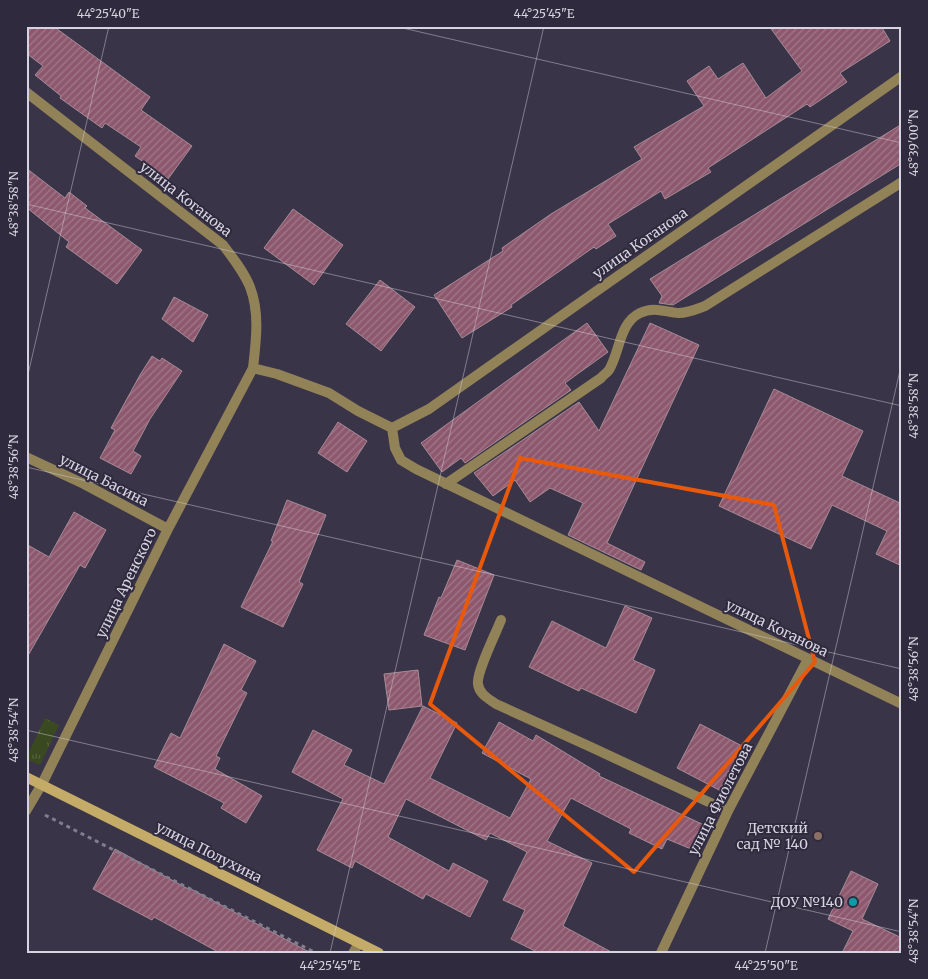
<svg xmlns="http://www.w3.org/2000/svg" width="928" height="979" viewBox="0 0 928 979" font-family="Merriweather,serif">
	<style>
		.grass { fill: url(#grass-tufts) }
		.building { fill: url(#building-hatch); stroke: #a68b95 }
		.lines { fill: none; stroke-linecap: round; stroke-linejoin: round }
		.path { stroke: #827d8e; stroke-width: 3; stroke-dasharray: 4 4; stroke-linecap: butt }
		.service { stroke: #918258; stroke-width: 10 }
		.minor { stroke: #918258; stroke-width: 10 }
		.secondary { stroke: #c4ab67; stroke-width: 10 }
		.marked { fill: none; stroke: #e8590c; stroke-width: 4; stroke-linejoin: round }
		.ticks { fill: none; stroke: #d7d4e1; stroke-width: 1; stroke-opacity: 0.45 }
		.education-dot { fill: #8d6e63; stroke: #2f2a3d; stroke-width: 2 }
		.culture-dot { fill: #0f9aa8; stroke: #2f2a3d; stroke-width: 2 }
		.labels { text-anchor: middle; stroke-width: 4; stroke-linejoin: round; paint-order: stroke }
		.street-label { font-size: 14px; fill: #d7d4e1; stroke: #2f2a3d }
		.poi-label { font-size: 14px; fill: #d7d4e1; stroke: #2f2a3d; text-anchor: end }
		.neatline { fill: none; stroke: #d7d4e1; stroke-width: 2 }
		.ticks-label { font-size: 12px; text-anchor: middle; fill: #d7d4e1 }
	</style>
	<defs>
		<pattern id="grass-tufts" width="24" height="20" patternUnits="userSpaceOnUse" patternTransform="scale(1.25)"><rect width="24" height="20" fill="#3a491f"/><path d="M3 7l-1-3M5 7V3M7 7l1-3M15 17l-1-3M17 17v-4M19 17l1-3" fill="none" stroke="#56623f"/></pattern>
		<pattern id="building-hatch" width="6" height="6" patternUnits="userSpaceOnUse" patternTransform="scale(1.25)"><rect width="6" height="6" fill="#8d586e"/><path d="M-1 1l2-2M0 6l6-6M5 7l2-2" fill="none" stroke="#a17789"/></pattern>
	</defs>
	<rect width="100%" height="100%" fill="#3a3448"/>
	<path class="grass" d="M 45,718 L 59,725 L 40,765 L 26,759 L 26,748 L 30,750 Z"/>
	<path class="building" d="M 26,26 L 53,26 L 150,97 L 141,110 L 192,146 L 168,179 L 135,156 L 141,147 L 105,123 L 102,128 L 60,98 L 61,96 L 35,75 L 43,66 L 26,53 Z
		M 769,26 L 881,26 L 890,41 L 840,73 L 847,82 L 810,107 L 807,104 L 708,168 L 711,172 L 665,199 L 661,191 L 608,224 L 616,236 L 596,249 L 594,247 L 511,305 L 512,307 L 462,338 L 434,295 L 503,251 L 502,248 L 551,214 L 642,159 L 634,147 L 704,106 L 687,81 L 709,66 L 718,79 L 743,63 L 766,98 L 802,71 Z
		M 902,124 L 902,163 L 673,305 L 659,303 L 662,296 L 650,279 Z
		M 26,168 L 65,198 L 69,192 L 87,206 L 85,208 L 142,250 L 117,284 L 66,247 L 69,242 L 26,207 Z
		M 293,209 L 343,245 L 314,285 L 264,248 Z
		M 380,280 L 415,307 L 381,351 L 346,324 Z
		M 174,297 L 208,315 L 193,342 L 162,319 Z
		M 587,323 L 608,352 L 565,383 L 571,390 L 465,463 L 461,458 L 442,472 L 421,443 Z
		M 650,323 L 699,345 L 607,543 L 645,562 L 641,570 L 568,535 L 583,503 L 550,488 L 530,502 L 515,480 L 493,496 L 474,473 L 579,402 L 599,431 Z
		M 152,356 L 160,361 L 162,358 L 182,371 L 150,419 L 133,451 L 141,456 L 131,474 L 100,458 L 115,430 L 111,428 L 140,375 Z
		M 774,389 L 863,431 L 842,476 L 900,503 L 902,500 L 902,566 L 876,554 L 887,531 L 832,505 L 811,549 L 719,506 Z
		M 338,422 L 367,441 L 347,472 L 318,453 Z
		M 287,500 L 326,515 L 299,582 L 303,584 L 283,627 L 241,607 L 273,541 L 271,541 Z
		M 74,512 L 106,530 L 85,568 L 80,565 L 26,659 L 26,544 L 49,557 Z
		M 457,560 L 494,575 L 465,650 L 424,635 L 439,597 L 441,598 Z
		M 625,606 L 652,618 L 633,660 L 655,670 L 636,713 L 581,688 L 579,691 L 529,667 L 552,621 L 606,648 Z
		M 224,644 L 256,661 L 241,690 L 247,693 L 216,756 L 220,758 L 215,769 L 262,796 L 246,823 L 221,808 L 224,803 L 154,767 L 171,733 L 180,738 Z
		M 418,670 L 422,706 L 389,710 L 384,674 Z
		M 423,706 L 457,723 L 430,778 L 510,818 L 531,779 L 482,753 L 499,722 L 533,741 L 536,735 L 600,774 L 599,776 L 704,825 L 703,827 L 706,828 L 696,851 L 667,839 L 662,849 L 629,833 L 631,829 L 571,798 L 547,841 L 592,863 L 563,926 L 613,953 L 539,953 L 511,939 L 525,910 L 503,900 L 527,852 L 490,833 L 486,840 L 406,799 L 388,837 L 449,871 L 453,863 L 488,881 L 470,917 L 426,894 L 423,899 L 355,861 L 352,868 L 317,850 L 343,799 L 292,772 L 313,730 L 352,750 L 344,765 L 384,784 Z
		M 700,724 L 744,747 L 721,791 L 677,768 Z
		M 115,849 L 190,890 L 191,889 L 311,953 L 220,953 L 154,917 L 152,920 L 93,889 Z
		M 851,871 L 878,884 L 862,919 L 902,938 L 902,953 L 842,953 L 853,931 L 828,919 Z"/>
	<g class="lines">
		<path class="path" d="M 45,815 L 316,953"/>
		<path class="service" d="M 446,484 L 601,378 C 603,375 607,373 609,370 C 620,352 619,323 640,313 C 654,306 665,312 679,313 C 688,313 697,309 705,306 L 902,182"/>
		<path class="minor" d="M 26,92 L 223,245 C 233,258 244,272 250,287 C 260,313 256,341 253,368 L 277,374 L 329,393 L 358,411 L 392,428 L 395,448 L 401,460 L 416,469 L 902,704
			M 392,428 L 429,409 L 902,76
			M 26,457 L 84,484 L 168,529
			M 501,620 C 496,633 476,673 478,684 C 479,694 489,699 496,704 L 593,748 L 728,811
			M 26,811 L 42,784 L 168,529 L 253,368
			M 353,953 L 359,943
			M 661,953 L 728,811 L 808,659"/>
		<path class="secondary" d="M 26,777 L 379,953"/>
	</g>
	<path class="marked" d="M 520,458 L 774,505 L 815,662 L 634,872 L 430,704 Z"/>
	<path class="ticks" d="M 394,26 L 902,143M 26,204 L 902,406M 26,383 L 109,26M 26,467 L 902,669M 26,730 L 902,932M 330,953 L 544,26M 765,953 L 902,362"/>
	<circle class="education-dot" cx="818" cy="836" r="5"/>
	<circle class="culture-dot" cx="853" cy="902" r="5"/>
	<g class="labels">
		<g class="street-label">
			<text transform="translate(186 199) rotate(38)" y="5">улица Коганова</text>
			<text transform="translate(640 243) rotate(-35)" y="5">улица Коганова</text>
			<text transform="translate(104 480) rotate(27)" y="5">улица Басина</text>
			<text transform="translate(126 583) rotate(-64)" y="5">улица Аренского</text>
			<text transform="translate(777 628) rotate(26)" y="5">улица Коганова</text>
			<text transform="translate(720 799) rotate(-63)" y="5">улица Фиолетова</text>
			<text transform="translate(209 852) rotate(27)" y="5">улица Полухина</text>
		</g>
		<g class="poi-label">
			<text x="808" y="833">Детский<tspan x="808" dy="16">сад № 140</tspan></text>
			<text x="843" y="907">ДОУ №140</text>
		</g>
	</g>
	<rect width="928" height="979" fill="none" stroke="#2f2a3d" stroke-width="55"/>
	<rect x="28" y="28" width="872" height="924" class="neatline"/>
	<g class="ticks-label">
		<text x="108" y="18">44°25'40"E</text>
		<text x="544" y="18">44°25'45"E</text>
		<text transform="translate(914 143) rotate(-90)" y="4">48°39'00"N</text>
		<text transform="translate(14 204) rotate(-90)" y="4">48°38'58"N</text>
		<text transform="translate(914 406) rotate(-90)" y="4">48°38'58"N</text>
		<text transform="translate(14 467) rotate(-90)" y="4">48°38'56"N</text>
		<text transform="translate(914 669) rotate(-90)" y="4">48°38'56"N</text>
		<text transform="translate(14 730) rotate(-90)" y="4">48°38'54"N</text>
		<text transform="translate(914 931) rotate(-90)" y="4">48°38'54"N</text>
		<text x="330" y="970">44°25'45"E</text>
		<text x="766" y="970">44°25'50"E</text>
	</g>
</svg>
